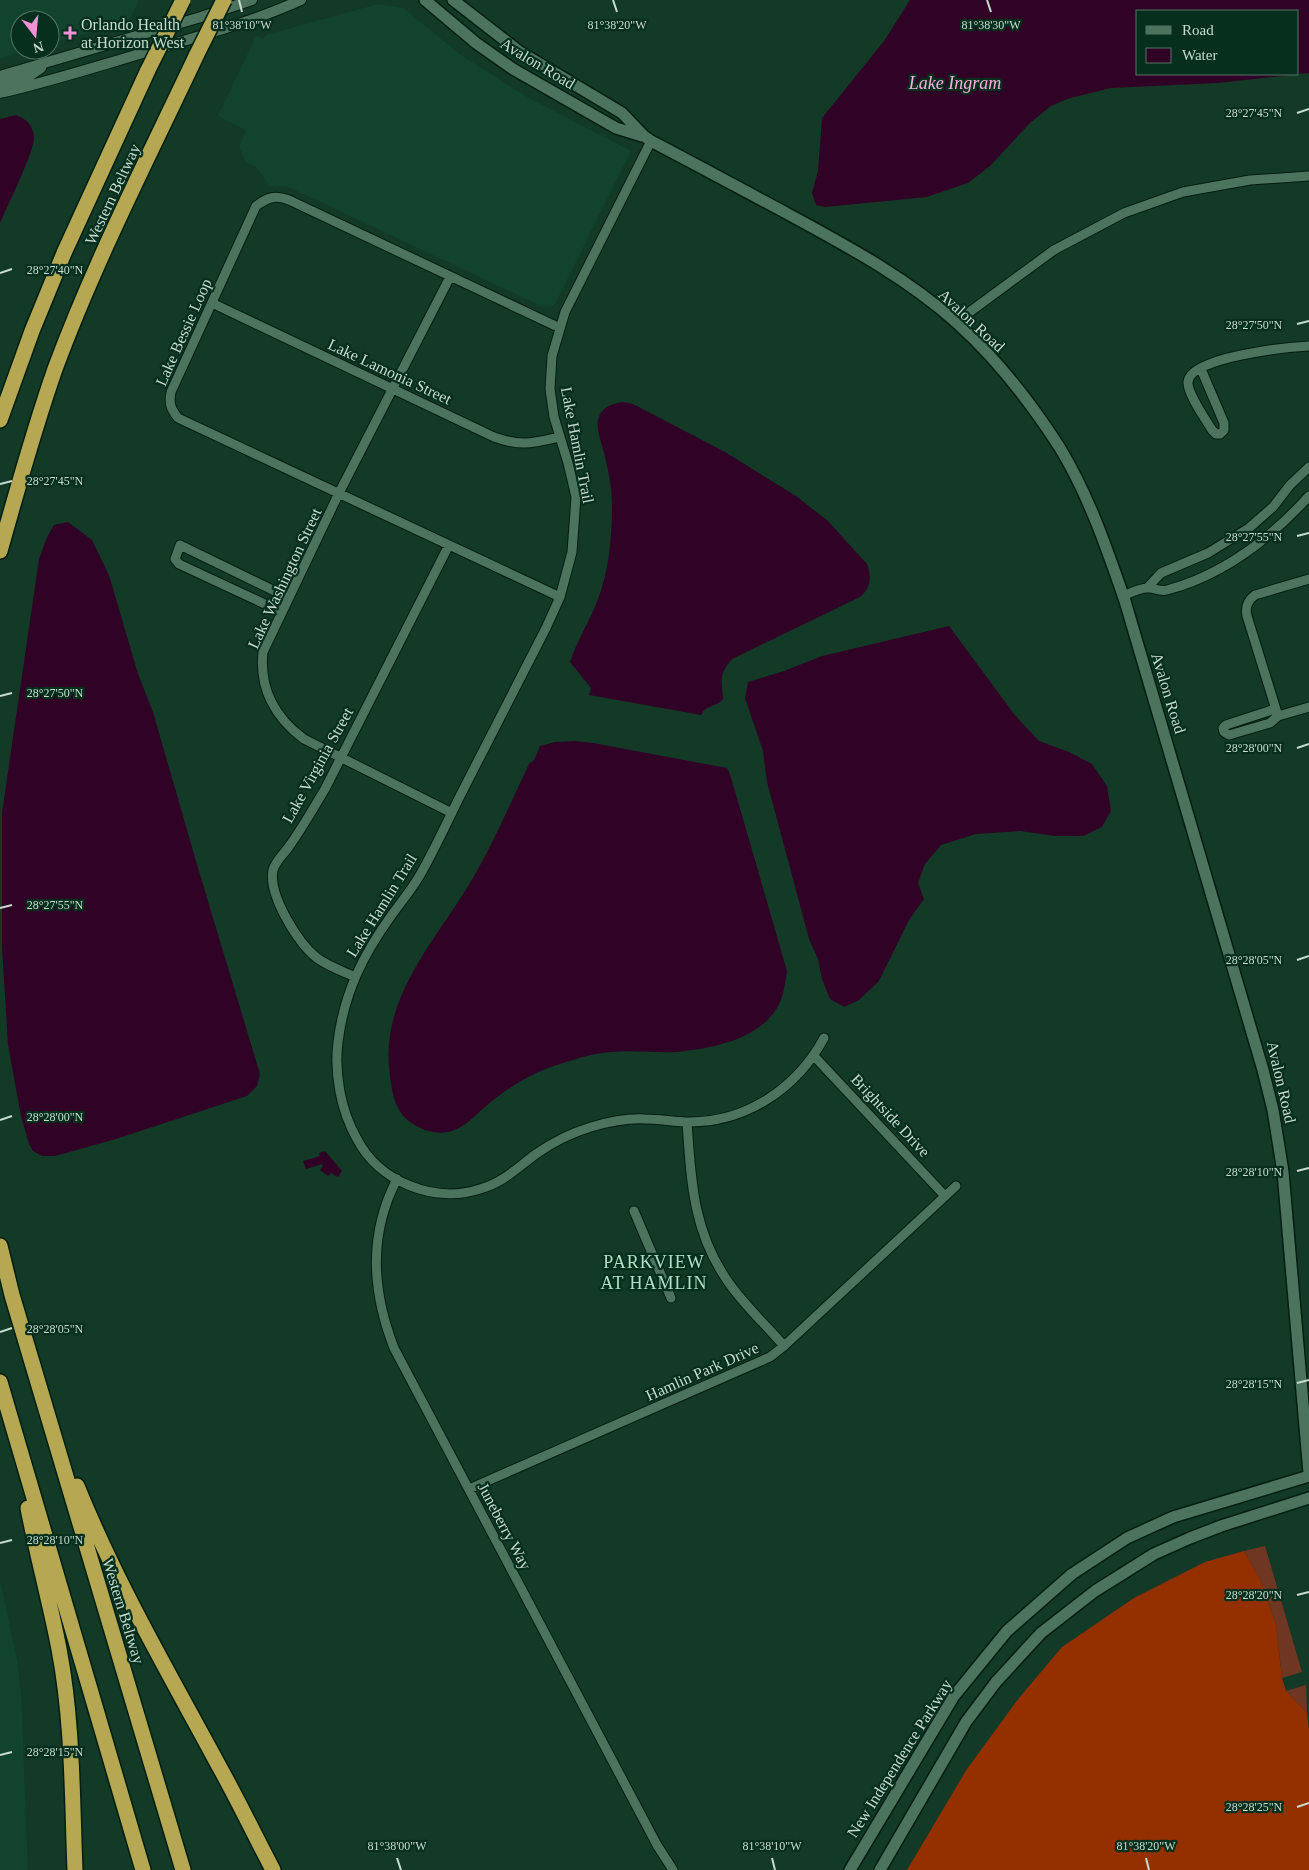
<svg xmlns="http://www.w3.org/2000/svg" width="1309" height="1870" viewBox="0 0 1309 1870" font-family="'Times New Roman',serif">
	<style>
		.built { fill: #12432c }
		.green { fill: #6f3623 }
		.forest { fill: #943000 }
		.water { fill: #300326; fill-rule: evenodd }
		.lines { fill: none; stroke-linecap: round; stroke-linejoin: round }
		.minor-casing { stroke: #021f11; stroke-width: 11 }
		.tertiary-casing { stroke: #021f11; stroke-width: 12 }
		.secondary-casing { stroke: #021f11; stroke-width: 14 }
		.motorway-casing { stroke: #021f11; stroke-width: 18 }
		.minor { stroke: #4c735e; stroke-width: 9 }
		.tertiary { stroke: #4c735e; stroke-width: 10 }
		.secondary { stroke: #4c735e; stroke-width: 11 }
		.motorway { stroke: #b6a752; stroke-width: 15 }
		.motorway-bridge-casing { stroke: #021f11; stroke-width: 18; stroke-linecap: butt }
		.motorway-bridge { stroke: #b6a752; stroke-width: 15 }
		.ticks { fill: none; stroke: #c7dbcf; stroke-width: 2 }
		.poi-dot { fill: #f391d5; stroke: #062f1d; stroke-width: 2 }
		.labels { text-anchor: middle; stroke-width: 4.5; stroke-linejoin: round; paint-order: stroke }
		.poi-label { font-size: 16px; fill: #c7dbcf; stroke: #062f1d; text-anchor: start }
		.street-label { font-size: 16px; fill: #c7dbcf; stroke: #062f1d }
		.water-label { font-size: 18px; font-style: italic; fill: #f6aede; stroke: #062f1d }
		.neighbourhood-label { font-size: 18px; letter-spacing: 1px; fill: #b4dfc6; stroke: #062f1d }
		.ticks-label { font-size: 12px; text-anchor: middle; fill: #c7dbcf; stroke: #062f1d; stroke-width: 4.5; stroke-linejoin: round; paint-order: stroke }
	</style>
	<rect width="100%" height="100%" fill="#133a27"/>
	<path class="built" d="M 0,0 L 139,0 L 128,22 L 50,44 L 50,20 L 20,20 L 20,50 L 29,50 L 0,58 Z
		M 378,4 L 403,8 L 461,55 L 527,97 L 631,151 L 555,304 L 551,307 L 541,306 L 293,189 L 285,186 L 269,186 L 261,173 L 255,166 L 246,162 L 239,147 L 246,130 L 218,116 L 256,36 L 263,39 L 266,35 Z
		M 0,1580 L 17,1660 L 21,1692 L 28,1870 L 0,1870 Z"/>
	<path class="green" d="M 1265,1546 L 1302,1672 L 1282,1678 L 1276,1625 L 1260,1579 L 1244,1551 Z
		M 1306,1685 L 1307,1713 L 1286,1691 Z"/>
	<path class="forest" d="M 1244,1551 L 1260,1579 L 1276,1625 L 1282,1678 L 1286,1691 L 1307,1713 L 1309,1729 L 1309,1870 L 907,1870 L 967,1769 L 1019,1698 L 1062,1647 L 1134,1598 L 1205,1562 Z"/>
	<path class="water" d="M 910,0 L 1309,0 L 1309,73 L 1218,83 L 1111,88 L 1067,99 L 1051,106 L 1030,123 L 990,166 L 968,183 L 927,197 L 825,207 L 816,205 L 812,193 L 818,171 L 822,118 L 884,41 ZM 1298,11 L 1298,74 L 1138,74 L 1138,11 Z
		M 16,115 C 26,119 33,125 34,137 C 35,150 7,207 0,223 L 0,119 Z
		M 624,402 L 633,404 L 725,452 L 796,496 L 828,521 L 867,564 C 872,577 871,587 860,597 L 732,659 C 718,676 722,679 723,699 C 718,707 706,704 701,715 L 589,695 L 591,688 L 570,662 C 577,640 590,621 598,599 C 609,571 612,536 612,506 C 612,489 609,473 605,457 C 603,446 596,431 598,420 C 601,407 613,403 624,402 Z
		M 68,522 L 92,540 L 109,575 L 138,674 L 153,712 L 198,868 L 260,1074 L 257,1086 L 247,1096 L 116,1139 L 55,1156 L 42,1156 L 33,1151 L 29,1144 L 21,1116 L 8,1045 L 2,947 L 2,813 L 39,559 L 47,537 L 54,525 Z
		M 949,626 L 1014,714 L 1039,741 L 1069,752 L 1092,764 L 1107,786 L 1111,811 L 1102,827 L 1083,836 L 1055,836 L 1020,831 L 976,834 L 941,845 L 925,864 L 918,883 L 924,899 L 909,920 L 879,981 L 859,1000 L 844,1007 L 830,999 L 822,979 L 818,959 L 809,939 L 767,782 L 763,751 L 745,698 L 748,682 L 784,671 L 822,656 Z
		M 575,741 L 593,743 L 727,768 L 730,774 L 787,971 C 785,984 784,996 777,1008 C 758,1040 710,1049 676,1052 C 655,1053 633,1050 612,1052 C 595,1053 579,1058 563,1063 C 538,1070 513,1084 492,1101 C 479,1111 469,1125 452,1131 C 433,1137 407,1126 398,1108 C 393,1099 391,1086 390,1075 C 378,995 441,936 477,871 C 496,836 512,800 529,764 L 534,760 L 540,746 L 555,742 Z
		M 325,1151 L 342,1171 L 338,1177 L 331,1173 L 328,1176 L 320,1170 L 323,1166 L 322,1164 L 306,1169 L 303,1161 L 320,1156 L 319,1153 Z"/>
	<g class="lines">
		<defs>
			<path id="minor" d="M 651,141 L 565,312 L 552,356 L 550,389 L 554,417 L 568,463 L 576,497 L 572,552 L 560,597 L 546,628 C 517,684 489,740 460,796 C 447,822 435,849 420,875 C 412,889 401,902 391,916 C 363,955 344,993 338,1042 C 334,1074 341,1111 357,1139 C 379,1182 435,1204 480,1189 C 503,1183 518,1167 536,1154 C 553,1142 571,1133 591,1127 C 608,1122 627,1118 645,1119 C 660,1119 675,1122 690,1122 C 747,1122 797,1088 824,1038
				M 450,277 L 339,493 L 263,652 C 259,688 275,718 304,739 L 452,813
				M 212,303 L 494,437 C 522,447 533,443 560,437
				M 956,322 L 1054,250 L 1124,213 L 1183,192 L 1250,180 L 1309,176
				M 1201,369 L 1224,423 L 1224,430 L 1220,434 L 1216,434 L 1212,430 C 1206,420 1187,393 1188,382 C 1189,357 1289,347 1309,346
				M 1148,587 L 1161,573 L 1208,553 L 1249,528 L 1273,507 L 1290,485 L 1309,467
				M 1123,596 C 1130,593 1141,587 1149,588 C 1155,588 1160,592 1167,590 C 1223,575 1271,538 1309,496
				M 560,597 L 178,418 C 170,408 169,403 171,392 L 256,206 C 268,197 275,195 289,200 L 560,328
				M 282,612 L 179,564 L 175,559 L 180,545 L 289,598
				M 1275,709 L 1226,725 L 1223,728 L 1224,732 L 1229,735 L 1270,723 L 1278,716 L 1309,707
				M 1278,716 L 1247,616 C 1245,607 1247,601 1255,595 L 1309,579
				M 355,977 C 342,971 328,966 317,958 C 298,943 268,895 273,870 C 276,860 285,853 290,845 C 303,827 314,807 325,789 L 449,545
				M 814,1056 L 945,1196
				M 687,1122 C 691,1181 693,1233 729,1283 C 745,1306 766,1325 784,1346
				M 397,1179 C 368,1235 372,1291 394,1348 L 657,1845 L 673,1870
				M 634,1211 L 671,1298
				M 469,1489 L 770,1357 L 784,1346 L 956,1186"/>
			<path id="tertiary" d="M 0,76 L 201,17 L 252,0
				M 0,84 L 26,78 L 41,68
				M 0,93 C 48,82 95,67 143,53 C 196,37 250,23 301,0"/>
			<path id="secondary" d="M 425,0 L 476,43 L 513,69 L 616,128 L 642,136
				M 453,0 L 520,52 L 622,113 L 644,136 L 651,141 C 697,165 743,190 788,214 C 847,246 907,278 957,323 C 997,359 1031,403 1060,448 C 1089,496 1107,549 1125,601 L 1263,1070 L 1273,1110 L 1283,1172 L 1309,1473
				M 850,1870 L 954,1696 L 1007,1631 L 1072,1574 L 1127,1538 L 1173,1517 L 1309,1476
				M 880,1870 L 966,1722 L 996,1682 L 1041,1633 L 1095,1591 L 1154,1554 L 1190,1538 L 1221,1526 L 1309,1498"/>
			<path id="motorway" d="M 0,420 L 32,331 L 64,253 L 148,70
				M 0,551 C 17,490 34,429 55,369 C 95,261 148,158 197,54
				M 0,1246 L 12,1295 L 183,1870
				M 0,1382 L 143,1870
				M 77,1486 C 117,1585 170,1675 220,1768 C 239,1802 255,1836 273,1870
				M 28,1508 C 37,1555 50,1602 59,1649 C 73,1722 72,1797 75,1870"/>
		</defs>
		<use href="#minor" class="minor-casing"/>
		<use href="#tertiary" class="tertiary-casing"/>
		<use href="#secondary" class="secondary-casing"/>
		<use href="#motorway" class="motorway-casing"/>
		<use href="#minor" class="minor"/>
		<use href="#tertiary" class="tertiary"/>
		<use href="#secondary" class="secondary"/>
		<use href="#motorway" class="motorway"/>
		<defs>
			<path id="motorway-bridge" d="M 197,54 L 224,0
				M 148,70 L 183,0"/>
		</defs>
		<use href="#motorway-bridge" class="motorway-bridge-casing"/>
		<use href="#motorway-bridge" class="motorway-bridge"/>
	</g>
	<path class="ticks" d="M 239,0 L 242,12M 613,0 L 617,12M 987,0 L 991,12M 1297,113 L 1309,109M 0,273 L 12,269M 1297,324 L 1309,321M 0,484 L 12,481M 1297,536 L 1309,533M 0,696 L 12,693M 1297,748 L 1309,744M 0,908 L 12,905M 1297,960 L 1309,956M 0,1120 L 12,1116M 1297,1171 L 1309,1168M 0,1332 L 12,1328M 1297,1383 L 1309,1380M 0,1543 L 12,1540M 1297,1595 L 1309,1592M 0,1755 L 12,1752M 1297,1807 L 1309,1803M 397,1858 L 401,1870M 772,1858 L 775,1870M 1146,1858 L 1149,1870"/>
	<path class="poi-dot" d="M67.5 25.5h5v5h5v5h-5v5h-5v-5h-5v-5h5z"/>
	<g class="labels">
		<g class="poi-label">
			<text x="81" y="30">Orlando Health<tspan x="81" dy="18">at Horizon West</tspan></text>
		</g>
		<g class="street-label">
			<text transform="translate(538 63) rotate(31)" y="6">Avalon Road</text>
			<text transform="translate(112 194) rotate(-65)" y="6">Western Beltway</text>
			<text transform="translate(972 320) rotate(43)" y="6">Avalon Road</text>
			<text transform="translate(183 332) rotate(-66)" y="6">Lake Bessie Loop</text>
			<text transform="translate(390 371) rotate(25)" y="6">Lake Lamonia Street</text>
			<text transform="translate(578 445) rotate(79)" y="6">Lake Hamlin Trail</text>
			<text transform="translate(284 578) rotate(-65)" y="6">Lake Washington Street</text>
			<text transform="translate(1169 693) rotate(73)" y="6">Avalon Road</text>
			<text transform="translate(317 765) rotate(-61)" y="6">Lake Virginia Street</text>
			<text transform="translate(381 905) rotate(-58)" y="6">Lake Hamlin Trail</text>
			<text transform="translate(1282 1082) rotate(77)" y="6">Avalon Road</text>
			<text transform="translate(891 1115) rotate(47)" y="6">Brightside Drive</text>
			<text transform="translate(702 1371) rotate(-24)" y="6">Hamlin Park Drive</text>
			<text transform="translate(505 1526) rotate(62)" y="6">Juneberry Way</text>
			<text transform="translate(124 1611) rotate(73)" y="6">Western Beltway</text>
			<text transform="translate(899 1758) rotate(-58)" y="6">New Independence Parkway</text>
		</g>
		<g class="water-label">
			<text x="955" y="89">Lake Ingram</text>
		</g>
		<g class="neighbourhood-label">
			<text x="654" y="1268">PARKVIEW<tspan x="654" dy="21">AT HAMLIN</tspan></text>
		</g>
	</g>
	<g class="ticks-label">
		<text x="242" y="29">81°38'10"W</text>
		<text x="617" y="29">81°38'20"W</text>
		<text x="991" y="29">81°38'30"W</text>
		<text x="1254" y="117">28°27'45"N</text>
		<text x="55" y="274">28°27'40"N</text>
		<text x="1254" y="329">28°27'50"N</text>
		<text x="55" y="485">28°27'45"N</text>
		<text x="1254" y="541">28°27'55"N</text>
		<text x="55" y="697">28°27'50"N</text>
		<text x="1254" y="752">28°28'00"N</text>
		<text x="55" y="909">28°27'55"N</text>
		<text x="1254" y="964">28°28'05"N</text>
		<text x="55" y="1121">28°28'00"N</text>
		<text x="1254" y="1176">28°28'10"N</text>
		<text x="55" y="1333">28°28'05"N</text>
		<text x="1254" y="1388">28°28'15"N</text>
		<text x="55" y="1544">28°28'10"N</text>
		<text x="1254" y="1599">28°28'20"N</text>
		<text x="55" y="1756">28°28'15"N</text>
		<text x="1254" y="1811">28°28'25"N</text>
		<text x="397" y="1850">81°38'00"W</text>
		<text x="772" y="1850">81°38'10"W</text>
		<text x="1146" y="1850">81°38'20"W</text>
	</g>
	<rect x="1136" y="10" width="162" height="65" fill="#062f1d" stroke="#537464"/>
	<rect x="1146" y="26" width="25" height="8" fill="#4c735e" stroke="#537464"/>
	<text x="1182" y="35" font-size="15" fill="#c7dbcf">Road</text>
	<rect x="1146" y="48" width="25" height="15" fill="#300326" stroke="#537464"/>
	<text x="1182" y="60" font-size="15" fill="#c7dbcf">Water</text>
	<g transform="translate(35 35) rotate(164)"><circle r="24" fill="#062f1d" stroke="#537464"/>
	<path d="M0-4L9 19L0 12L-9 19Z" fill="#f391d5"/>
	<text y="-8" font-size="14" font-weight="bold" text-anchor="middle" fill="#c7dbcf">N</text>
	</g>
</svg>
